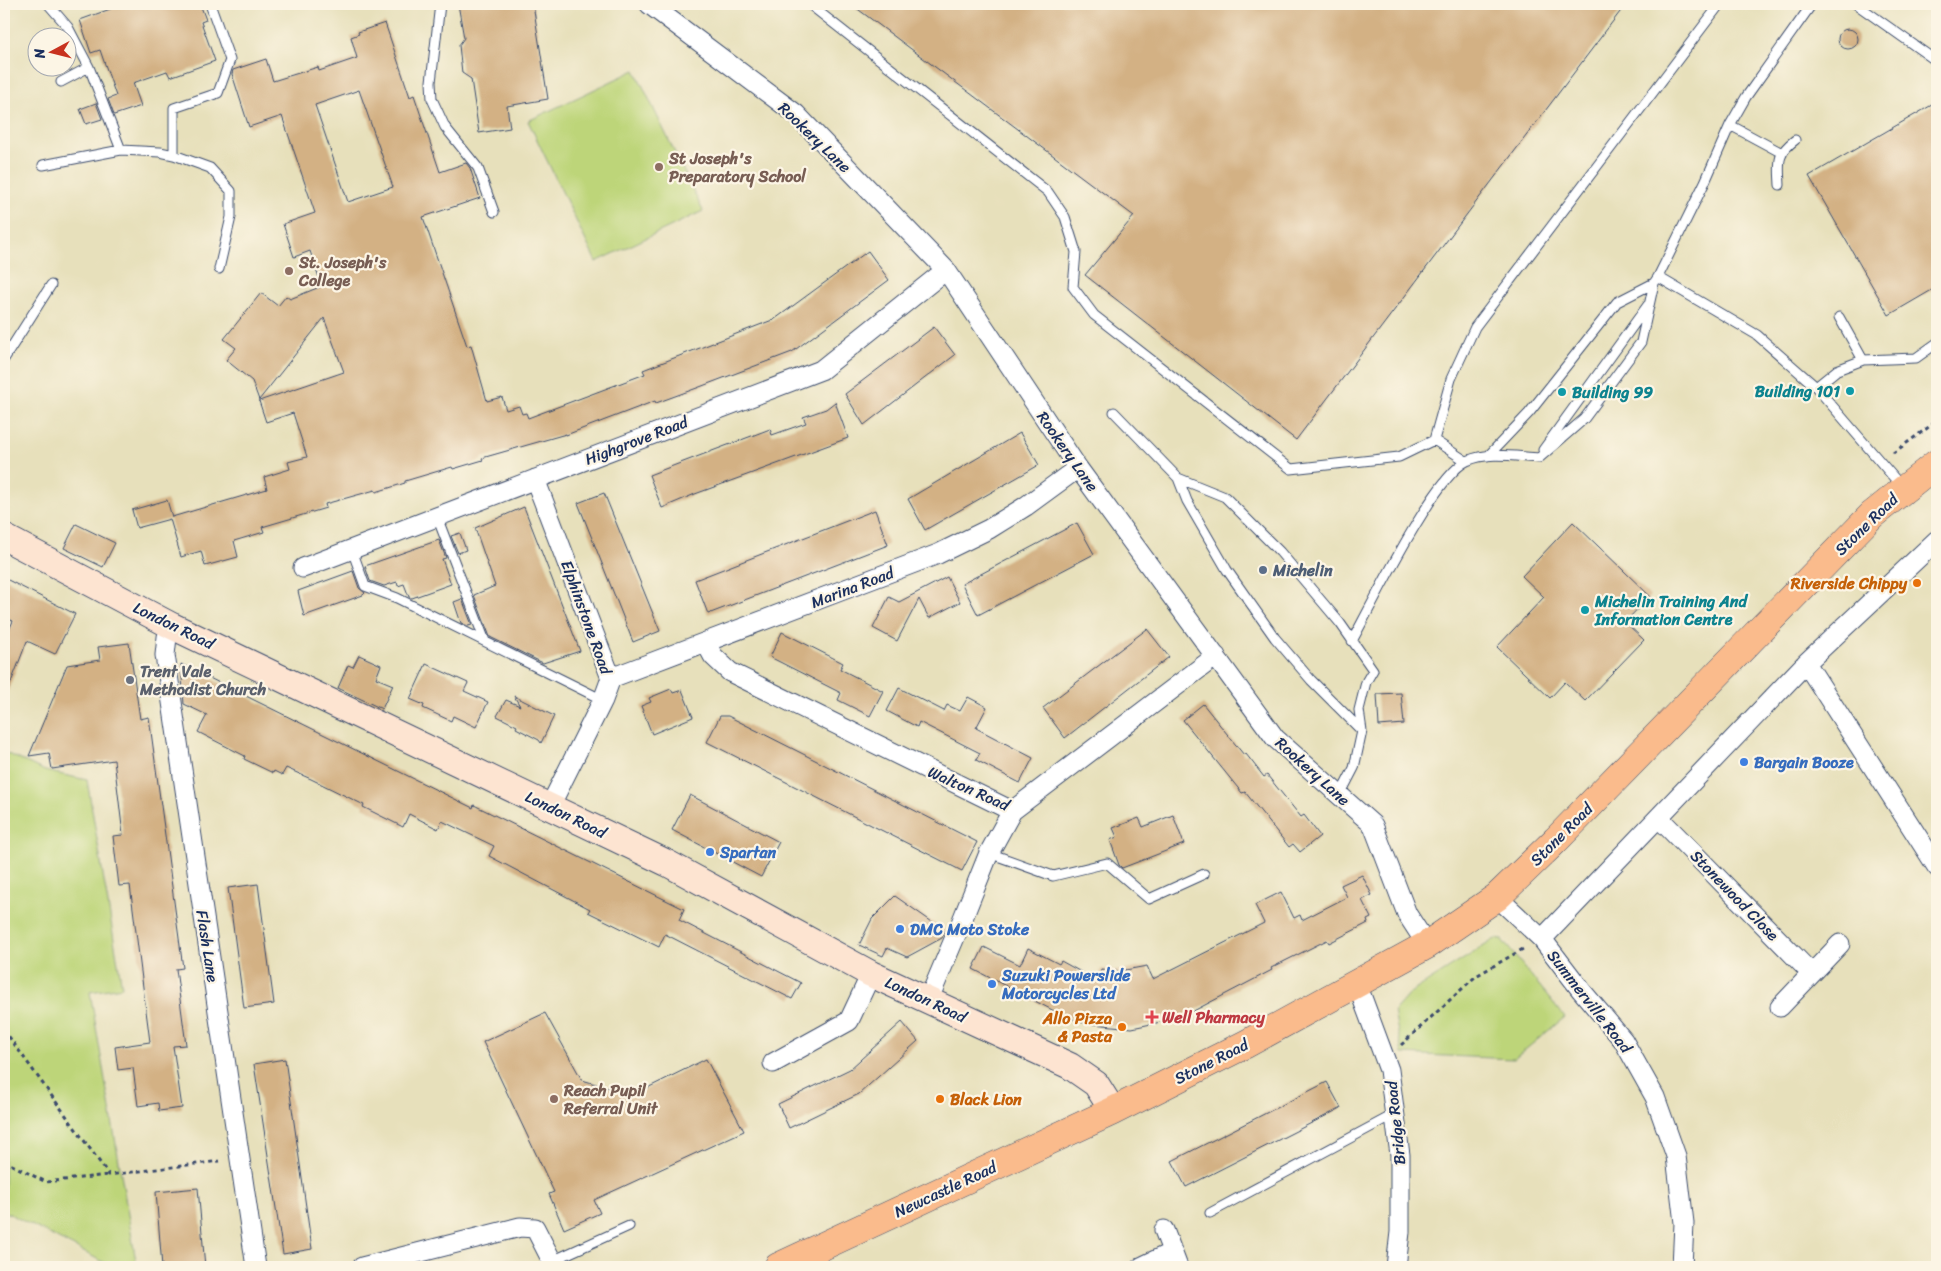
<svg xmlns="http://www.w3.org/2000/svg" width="1941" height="1271" viewBox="0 0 1941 1271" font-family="Sriracha,sans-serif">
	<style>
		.green { fill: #bdd579; stroke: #6c826c }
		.building { fill: #d3b184; fill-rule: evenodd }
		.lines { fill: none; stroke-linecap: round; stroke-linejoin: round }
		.service-casing { stroke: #3a4a6c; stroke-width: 11 }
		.minor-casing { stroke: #3a4a6c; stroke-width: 21 }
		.secondary-casing { stroke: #3a4a6c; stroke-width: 28 }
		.trunk-casing { stroke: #3a4a6c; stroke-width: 29 }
		.path { stroke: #3a4a6c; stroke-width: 3; stroke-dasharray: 4 4; stroke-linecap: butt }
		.service { stroke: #fff; stroke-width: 9 }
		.minor { stroke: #fff; stroke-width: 19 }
		.secondary { stroke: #fde4d1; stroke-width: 26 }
		.trunk { stroke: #fabb8c; stroke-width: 28 }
		.education-dot { fill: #8d6e63; stroke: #fcf5e5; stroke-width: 2 }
		.culture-dot { fill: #0f9aa8; stroke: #fcf5e5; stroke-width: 2 }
		.service-dot { fill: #5c6f8a; stroke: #fcf5e5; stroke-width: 2 }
		.food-dot { fill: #e8710a; stroke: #fcf5e5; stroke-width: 2 }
		.worship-dot { fill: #6b7280; stroke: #fcf5e5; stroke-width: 2 }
		.shop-dot { fill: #3f7fe0; stroke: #fcf5e5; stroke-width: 2 }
		.health-dot { fill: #e0444e; stroke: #fcf5e5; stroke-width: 2 }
		.labels { text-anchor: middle; stroke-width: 4.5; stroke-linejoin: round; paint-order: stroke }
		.street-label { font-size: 16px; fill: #1b2f5e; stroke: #fcf5e5 }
		.education-label { font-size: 16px; font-weight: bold; fill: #785e54; stroke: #fcf5e5; text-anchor: start }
		.culture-label { font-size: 16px; font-weight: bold; fill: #0d838f; stroke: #fcf5e5; text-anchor: start }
		.service-label { font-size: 16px; font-weight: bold; fill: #4e5e75; stroke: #fcf5e5; text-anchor: start }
		.food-label { font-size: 16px; font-weight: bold; fill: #c56008; stroke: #fcf5e5; text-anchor: end }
		.worship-label { font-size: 16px; font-weight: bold; fill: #5b616d; stroke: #fcf5e5; text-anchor: start }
		.shop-label { font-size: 16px; font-weight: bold; fill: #366cbe; stroke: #fcf5e5; text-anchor: start }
		.health-label { font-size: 16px; font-weight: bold; fill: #be3a42; stroke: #fcf5e5; text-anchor: start }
	</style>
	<rect width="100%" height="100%" fill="#fcf5e5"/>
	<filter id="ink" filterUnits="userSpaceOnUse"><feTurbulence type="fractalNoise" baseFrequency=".02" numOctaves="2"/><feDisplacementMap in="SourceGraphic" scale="10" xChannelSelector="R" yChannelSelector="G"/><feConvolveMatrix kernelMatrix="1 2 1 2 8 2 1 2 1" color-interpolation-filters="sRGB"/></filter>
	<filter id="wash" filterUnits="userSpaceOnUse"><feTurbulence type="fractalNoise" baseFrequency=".0096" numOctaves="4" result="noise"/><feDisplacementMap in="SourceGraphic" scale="20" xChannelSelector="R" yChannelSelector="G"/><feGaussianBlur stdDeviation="1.12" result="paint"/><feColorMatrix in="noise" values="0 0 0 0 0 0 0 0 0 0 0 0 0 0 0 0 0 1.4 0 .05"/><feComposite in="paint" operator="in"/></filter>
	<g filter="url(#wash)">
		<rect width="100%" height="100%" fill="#e7e0bb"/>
		<path class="green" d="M 635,70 L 703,211 L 596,262 L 528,121 Z
			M 4,752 L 45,771 L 87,780 L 122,987 L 90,992 L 137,1267 L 113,1267 L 4,1211 Z
			M 1495,939 L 1502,940 L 1565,1017 L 1514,1059 L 1402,1054 L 1394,1011 L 1410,993 Z"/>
		<g id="blocks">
			<path class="building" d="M 124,4 L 200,4 L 206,20 L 201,22 L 215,61 L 170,77 L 167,71 L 133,83 L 141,106 L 114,115 L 108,99 L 116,96 L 100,50 L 91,53 L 80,20 Z
				M 458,4 L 533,4 L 548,99 L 507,106 L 510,128 L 479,133 L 471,79 L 462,73 L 459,45 L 464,38 Z
				M 851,4 L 1626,4 L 1296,440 L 1085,275 L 1134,216 Z
				M 385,23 L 410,97 L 414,95 L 440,172 L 466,163 L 470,168 L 480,198 L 423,217 L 467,346 L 471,345 L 487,401 L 502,397 L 506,410 L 519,406 L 522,414 L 526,413 L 528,418 L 645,374 L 643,370 L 775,319 L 868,251 L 889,280 L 792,352 L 697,388 L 656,403 L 655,401 L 566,435 L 566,434 L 482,458 L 483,460 L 453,469 L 452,467 L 405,481 L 405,483 L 376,492 L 375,490 L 325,504 L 326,508 L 262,527 L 264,532 L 234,541 L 238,557 L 205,566 L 201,551 L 181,557 L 170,519 L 137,528 L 132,510 L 167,500 L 172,517 L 267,489 L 264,477 L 290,469 L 288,462 L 307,457 L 293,413 L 266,422 L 259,401 L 344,372 L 324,318 L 259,400 L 252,381 L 226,360 L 236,348 L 224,339 L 261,293 L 278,306 L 286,296 L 290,299 L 322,286 L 310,251 L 294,257 L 283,224 L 315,213 L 282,116 L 249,127 L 232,74 L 233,70 L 266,59 L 273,81 L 318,67 L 319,71 L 357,58 L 351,37 L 359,34 L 358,32 ZM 359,90 L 393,187 L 348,202 L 315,105 Z
				M1838 39a10 10 0 1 1 20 0a10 10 0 1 1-20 0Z
				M 1937,102 L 1937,287 L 1889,315 L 1809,176 Z
				M 96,103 L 102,119 L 86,124 L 80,109 Z
				M 934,327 L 955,355 L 864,425 L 845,394 Z
				M 835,402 L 848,438 L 695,494 L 662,508 L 649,475 L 770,429 L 772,435 L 806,423 L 803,417 L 826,409 Z
				M 1020,433 L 1039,465 L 925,530 L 908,499 Z
				M 604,493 L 660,631 L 633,642 L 578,503 Z
				M 524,507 L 580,651 L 543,663 L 490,637 L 474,595 L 495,586 L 475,528 Z
				M 875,510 L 888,545 L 708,614 L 695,580 Z
				M 1573,522 L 1650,596 L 1625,622 L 1644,640 L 1585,701 L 1565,682 L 1550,698 L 1497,647 L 1544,597 L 1522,576 Z
				M 1077,523 L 1094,554 L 978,615 L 962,584 Z
				M 76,524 L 115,543 L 103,567 L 64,548 Z
				M 460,533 L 466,550 L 458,553 L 451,536 Z
				M 439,540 L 446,558 L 442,559 L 451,584 L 412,598 L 409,597 L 404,584 L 398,586 L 397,582 L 384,586 L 370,581 L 365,566 Z
				M 353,571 L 359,588 L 365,593 L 363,595 L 304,616 L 298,591 Z
				M 947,577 L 960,602 L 929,618 L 919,599 L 897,641 L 873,628 L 889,597 L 899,602 Z
				M 4,578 L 75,614 L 55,654 L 27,641 L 5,698 L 4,697 L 4,641 L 13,621 L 4,617 Z
				M 462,599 L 472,625 L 468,626 L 461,623 L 454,602 Z
				M 1147,629 L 1169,657 L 1065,738 L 1043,708 Z
				M 782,632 L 843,663 L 840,669 L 883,691 L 870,716 L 838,700 L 841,693 L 770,657 Z
				M 129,643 L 140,719 L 149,717 L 183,968 L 176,969 L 186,1045 L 173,1046 L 182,1108 L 159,1111 L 158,1103 L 138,1106 L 133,1068 L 118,1070 L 115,1047 L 150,1042 L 130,885 L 119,886 L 113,836 L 123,835 L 114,760 L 52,769 L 49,753 L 29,756 L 67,665 L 100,660 L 98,647 Z
				M 359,655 L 381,665 L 376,678 L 393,685 L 382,709 L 338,688 L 348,665 L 353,667 Z
				M 181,664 L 473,808 L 474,805 L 684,909 L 679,920 L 801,983 L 792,999 L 665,934 L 659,947 L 588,912 L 590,909 L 489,856 L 494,846 L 442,821 L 438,829 L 409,814 L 403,827 L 363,807 L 364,805 L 311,779 L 286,768 L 282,775 L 274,771 L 273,773 L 244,759 L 245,756 L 198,732 L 207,715 L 184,704 Z
				M 426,664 L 468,683 L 464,691 L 488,702 L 476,727 L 453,716 L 451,721 L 423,708 L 424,705 L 410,699 Z
				M 899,688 L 944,711 L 947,705 L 960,711 L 968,697 L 987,707 L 976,728 L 1033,758 L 1020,783 L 976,760 L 980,753 L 919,722 L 917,727 L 887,711 Z
				M 671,689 L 673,693 L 682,690 L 693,717 L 652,734 L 641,706 L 651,702 L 649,698 Z
				M 1401,693 L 1404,724 L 1379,726 L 1377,694 Z
				M 514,696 L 554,716 L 541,743 L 539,740 L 516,728 L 517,726 L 497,716 L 506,700 L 520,706 Z
				M 1203,704 L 1244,755 L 1246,754 L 1264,777 L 1267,775 L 1301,817 L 1304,815 L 1320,836 L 1300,852 L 1293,844 L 1289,847 L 1245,792 L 1242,793 L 1183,720 Z
				M 720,716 L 728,716 L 977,842 L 962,871 L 707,742 Z
				M 690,795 L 779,842 L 761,877 L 672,830 Z
				M 1173,815 L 1184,844 L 1122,868 L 1119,865 L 1110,840 L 1117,837 L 1113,828 L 1139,818 L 1143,827 Z
				M 1362,875 L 1372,895 L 1362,900 L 1371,918 L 1367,920 L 1368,923 L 1329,943 L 1327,940 L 1271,968 L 1272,970 L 1180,1018 L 1132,1028 L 1084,1023 L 1060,1014 L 973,969 L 984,947 L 1020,965 L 1028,948 L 1059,964 L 1061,961 L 1099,982 L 1101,969 L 1120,971 L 1147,966 L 1153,979 L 1264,923 L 1255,905 L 1281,892 L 1294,918 L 1300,915 L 1302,920 L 1347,897 L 1341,885 Z
				M 258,884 L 274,1004 L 244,1008 L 228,888 Z
				M 895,896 L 945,931 L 942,938 L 907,957 L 887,948 L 883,956 L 859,945 L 872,919 Z
				M 545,1013 L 582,1080 L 633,1095 L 706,1059 L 744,1131 L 594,1200 L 600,1213 L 564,1229 L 549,1194 L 554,1192 L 483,1042 Z
				M 902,1022 L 918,1041 L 859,1094 L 789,1128 L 778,1104 L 850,1069 Z
				M 285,1059 L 312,1249 L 283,1254 L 254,1064 Z
				M 1327,1082 L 1341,1108 L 1186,1187 L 1172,1161 Z
				M 198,1188 L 205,1267 L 162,1267 L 156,1192 Z"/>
		</g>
	</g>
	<g filter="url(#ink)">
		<use href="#blocks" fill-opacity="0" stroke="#3a4a6c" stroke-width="1"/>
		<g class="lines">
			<defs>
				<path id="service" d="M 48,4 L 68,27 L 89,67 L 121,150
					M 440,4 L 431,82 L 432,99 L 445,127 L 478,168 L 494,212
					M 809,4 L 1048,192 L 1065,217 L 1076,252 L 1073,287 L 1094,315 L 1291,469 L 1399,457 L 1434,440 L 1466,461
					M 1856,4 L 1935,60 L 1937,59
					M 61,82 L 89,67
					M 1730,125 L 1782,153
					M 174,155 L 174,108 L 218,93 L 230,60 L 211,7
					M 43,165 L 121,150 L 160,152 L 174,155 L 210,168 L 231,191 L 231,217 L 219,269
					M 1780,185 C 1779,163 1776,154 1795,140
					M 1658,277 L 1757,335 L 1816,387 L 1902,487
					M 1839,317 L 1863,360
					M 4,359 L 51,285
					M 1816,387 L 1837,370 L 1863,360 L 1916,358 L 1937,343
					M 1114,412 L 1178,478 L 1187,501 L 1227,570 L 1275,638 L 1311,680 L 1362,731
					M 1434,440 L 1451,379 L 1475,327 L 1720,4
					M 1543,450 L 1648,305
					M 1488,456 L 1529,413 L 1617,302 L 1654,283 L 1658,277 L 1705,182 L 1730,125 L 1746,97 L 1812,4
					M 1178,478 L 1225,497 L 1280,552 L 1340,623 L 1373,670 L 1366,682 L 1359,710 L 1362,731 L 1354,768 L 1340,795
					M 437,517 L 485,641
					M 352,550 L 365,586 L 397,598 L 603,700
					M 1352,641 C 1372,605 1435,475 1467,461 C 1489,451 1517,457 1539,458 L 1584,419 L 1641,342 L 1654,283
					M 989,853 L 1053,876 L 1107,863 L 1149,899 L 1204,874
					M 1210,1213 L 1395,1114
					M 552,1261 L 629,1226"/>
				<path id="minor" d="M 649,4 L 796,114 L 946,270 L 1078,468 L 1275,738 L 1373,825 L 1407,914 L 1427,945
					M 535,479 L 611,678 L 603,700 L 550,806
					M 303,568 L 821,370 L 946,270
					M 172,626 L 167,637 L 165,655 L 256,1267
					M 706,643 L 713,656 L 730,672 L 1012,811 L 1216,656
					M 1806,663 L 1937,867
					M 611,678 L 938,554 L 989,529 L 1026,506 L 1078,468
					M 1659,818 L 1811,973
					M 1497,897 L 1542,939 L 1581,990 L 1623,1040 L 1655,1097 L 1676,1156 L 1684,1223 L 1682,1267
					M 1542,939 L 1806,663 L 1937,540
					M 1357,984 L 1389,1070 L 1400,1155 L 1400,1232 L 1396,1267
					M 928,1001 L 961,923 L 989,853 L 1012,811
					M 1780,1007 L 1840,944
					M 773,1063 L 849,1021 L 871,974
					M 1164,1230 L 1178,1267
					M 362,1267 L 520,1227 L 535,1228 L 555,1267
					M 1141,1267 L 1172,1252"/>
				<path id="secondary" d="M 4,537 L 172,626 L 667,863 L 871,974 L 1070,1066 L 1096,1084 L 1113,1111"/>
				<path id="trunk" d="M 778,1267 L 1113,1111 L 1246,1044 L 1427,945 L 1497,897 L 1556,840 L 1872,515 L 1937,463"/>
			</defs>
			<use href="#service" class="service-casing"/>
			<use href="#minor" class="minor-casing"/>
			<use href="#secondary" class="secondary-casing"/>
			<use href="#trunk" class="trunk-casing"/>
			<path class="path" d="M 1893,453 L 1937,421
				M 4,1030 L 109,1175 L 220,1161
				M 1401,1045 L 1476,976 L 1523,949
				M 4,1161 L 46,1182 L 108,1175"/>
			<use href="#service" class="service"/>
			<use href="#minor" class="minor"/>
			<use href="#secondary" class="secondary"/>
			<use href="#trunk" class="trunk"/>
		</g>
	</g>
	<g class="education-dot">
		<circle cx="659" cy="167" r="5"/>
		<circle cx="289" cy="271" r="5"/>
		<circle cx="554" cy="1099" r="5"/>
	</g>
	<g class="culture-dot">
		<circle cx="1850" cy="391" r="5"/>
		<circle cx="1562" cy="392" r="5"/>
		<circle cx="1585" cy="610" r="5"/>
	</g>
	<circle class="service-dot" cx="1263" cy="570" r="5"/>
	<g class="food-dot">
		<circle cx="1917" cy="583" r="5"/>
		<circle cx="1122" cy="1027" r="5"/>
		<circle cx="940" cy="1099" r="5"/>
	</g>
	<circle class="worship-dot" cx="130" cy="680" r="5"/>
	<g class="shop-dot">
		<circle cx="1744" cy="762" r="5"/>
		<circle cx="710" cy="852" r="5"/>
		<circle cx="900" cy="929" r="5"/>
		<circle cx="992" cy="984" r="5"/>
	</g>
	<path class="health-dot" d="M1149.5 1009.5h5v5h5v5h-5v5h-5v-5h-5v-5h5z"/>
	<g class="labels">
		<g class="street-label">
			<text transform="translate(815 137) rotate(44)" y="6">Rookery Lane</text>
			<text transform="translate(636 440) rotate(-21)" y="6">Highgrove Road</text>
			<text transform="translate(1068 451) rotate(55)" y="6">Rookery Lane</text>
			<text transform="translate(1866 524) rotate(-44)" y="6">Stone Road</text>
			<text transform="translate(852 587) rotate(-21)" y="6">Marina Road</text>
			<text transform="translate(587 617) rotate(70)" y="6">Elphinstone Road</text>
			<text transform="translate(174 625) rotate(26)" y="6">London Road</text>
			<text transform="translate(1313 771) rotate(42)" y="6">Rookery Lane</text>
			<text transform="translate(969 788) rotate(24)" y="6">Walton Road</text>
			<text transform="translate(566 814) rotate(26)" y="6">London Road</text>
			<text transform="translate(1561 834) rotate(-45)" y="6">Stone Road</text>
			<text transform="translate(1735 895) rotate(46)" y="6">Stonewood Close</text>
			<text transform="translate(208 946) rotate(81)" y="6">Flash Lane</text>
			<text transform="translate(926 999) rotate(25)" y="6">London Road</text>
			<text transform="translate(1590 1001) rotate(52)" y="6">Summerville Road</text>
			<text transform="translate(1211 1061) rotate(-27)" y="6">Stone Road</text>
			<text transform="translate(1395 1123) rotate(-96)" y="6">Bridge Road</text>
			<text transform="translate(945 1189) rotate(-25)" y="6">Newcastle Road</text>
		</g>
		<g class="education-label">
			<text x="669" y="164">St Joseph's<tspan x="669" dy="18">Preparatory School</tspan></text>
			<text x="299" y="268">St. Joseph's<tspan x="299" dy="18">College</tspan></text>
			<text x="564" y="1096">Reach Pupil<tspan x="564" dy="18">Referral Unit</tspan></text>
		</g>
		<g class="culture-label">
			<text x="1840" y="397" text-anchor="end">Building 101</text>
			<text x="1572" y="398">Building 99</text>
			<text x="1595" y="607">Michelin Training And<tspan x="1595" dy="18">Information Centre</tspan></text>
		</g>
		<g class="service-label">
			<text x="1273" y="576">Michelin</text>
		</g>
		<g class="food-label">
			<text x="1907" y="589">Riverside Chippy</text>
			<text x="1112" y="1024">Allo Pizza<tspan x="1112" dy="18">&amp; Pasta</tspan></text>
			<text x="950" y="1105" text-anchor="start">Black Lion</text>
		</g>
		<g class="worship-label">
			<text x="140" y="677">Trent Vale<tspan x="140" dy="18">Methodist Church</tspan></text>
		</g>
		<g class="shop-label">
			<text x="1754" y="768">Bargain Booze</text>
			<text x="720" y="858">Spartan</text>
			<text x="910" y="935">DMC Moto Stoke</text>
			<text x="1002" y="981">Suzuki Powerslide<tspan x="1002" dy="18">Motorcycles Ltd</tspan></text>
		</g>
		<g class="health-label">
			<text x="1162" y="1023">Well Pharmacy</text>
		</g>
	</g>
	<rect width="1941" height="1271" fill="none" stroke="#fcf5e5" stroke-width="20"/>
	<g transform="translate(52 52) rotate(263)"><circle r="24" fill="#fcf5e5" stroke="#a2a6af"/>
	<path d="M0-4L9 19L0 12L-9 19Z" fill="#c8321e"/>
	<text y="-8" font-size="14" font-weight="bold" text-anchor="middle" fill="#1b2f5e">N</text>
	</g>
</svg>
